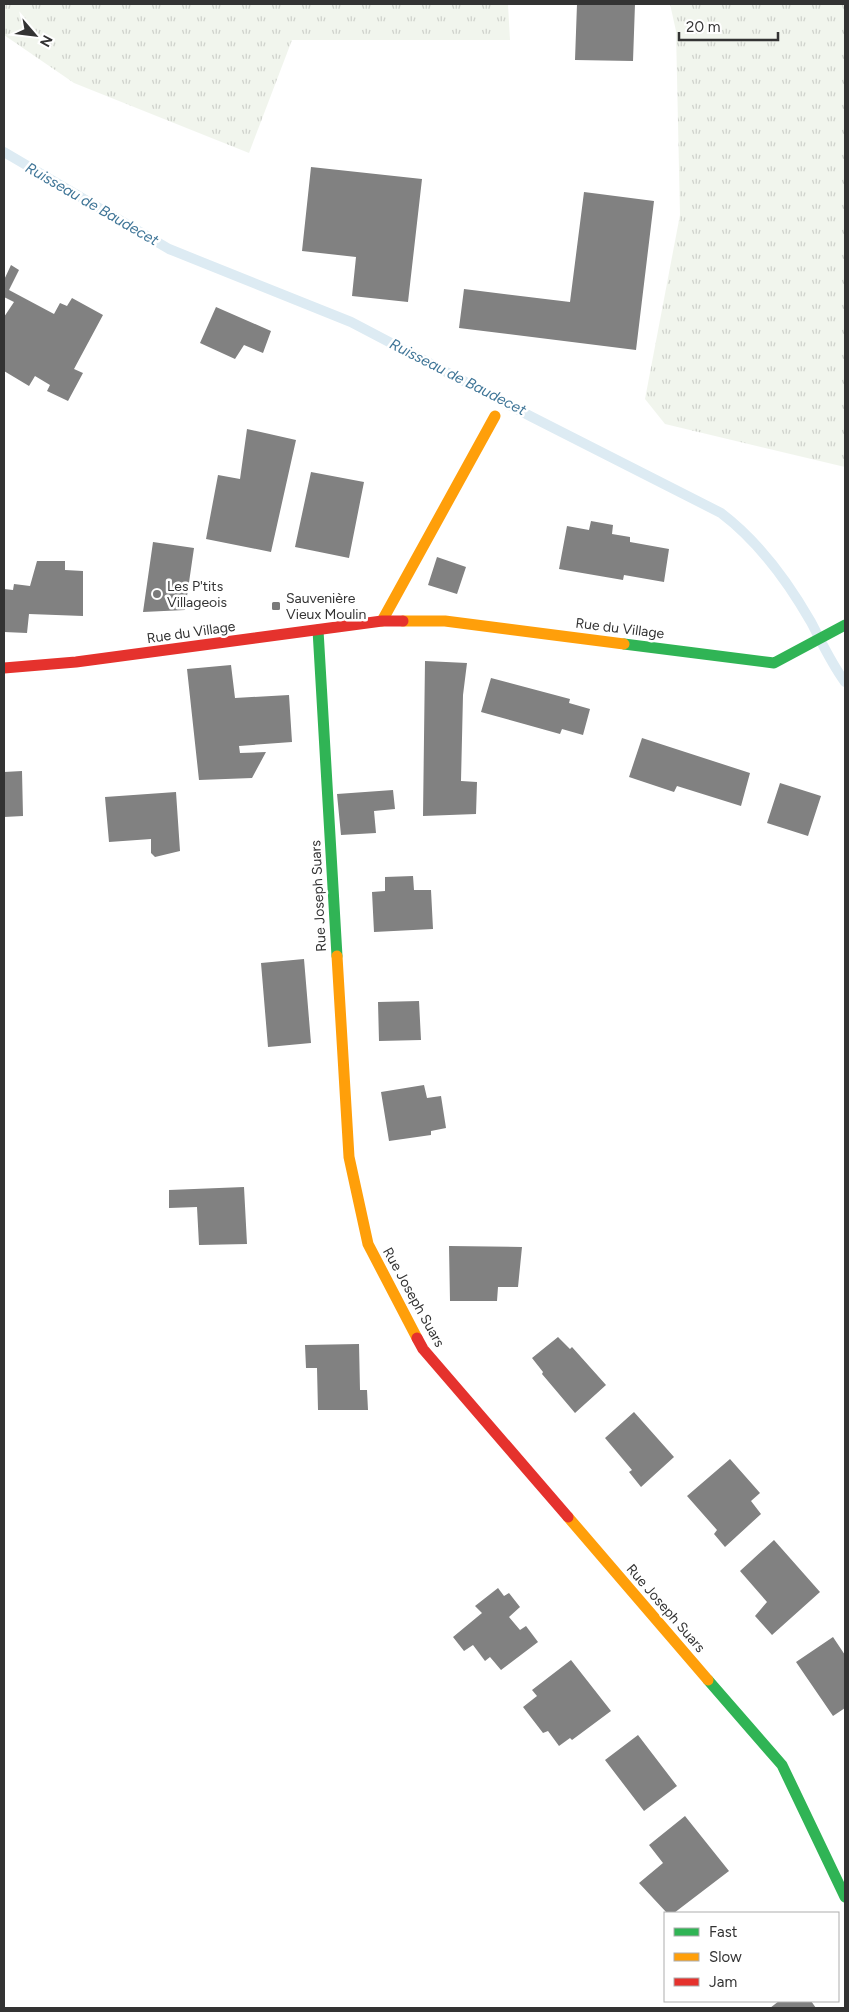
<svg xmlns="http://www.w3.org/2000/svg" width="849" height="2012" viewBox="0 0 849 2012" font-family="Figtree,sans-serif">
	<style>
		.grass { fill: url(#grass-tufts) }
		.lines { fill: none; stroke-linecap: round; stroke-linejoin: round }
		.stream { stroke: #ddebf3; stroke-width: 10 }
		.building { fill: #818181 }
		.fast { stroke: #30b455; stroke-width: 11 }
		.slow { stroke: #ff9f0a; stroke-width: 11 }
		.jam { stroke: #e5322d; stroke-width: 11 }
		.poi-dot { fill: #7a7a7a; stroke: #fff; stroke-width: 2 }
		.labels { text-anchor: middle; stroke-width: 5; stroke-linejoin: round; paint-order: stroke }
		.poi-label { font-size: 14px; fill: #333; stroke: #fff; text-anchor: start }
		.street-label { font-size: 14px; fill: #333; stroke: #fff }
		.water-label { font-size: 15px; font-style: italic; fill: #3f7597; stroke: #fff }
	</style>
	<defs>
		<pattern id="grass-tufts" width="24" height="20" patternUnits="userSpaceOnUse" patternTransform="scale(1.25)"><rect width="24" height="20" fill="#f1f5ed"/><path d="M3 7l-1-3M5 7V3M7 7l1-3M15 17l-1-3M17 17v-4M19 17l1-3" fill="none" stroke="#cfd2cc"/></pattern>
	</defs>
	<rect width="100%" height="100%" fill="#fff"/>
	<path class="grass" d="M 4,4 L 508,4 L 510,40 L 292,40 L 249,153 L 74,83 L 4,35 Z
		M 670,4 L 845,4 L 845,467 L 665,424 L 645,399 L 680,215 L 676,31 Z"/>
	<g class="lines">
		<path class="stream" d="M 4,152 L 169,249 L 351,322 L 532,417 L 721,513 C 758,541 788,582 811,622 C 822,643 831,663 845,682"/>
	</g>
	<path class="building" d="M 577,4 L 635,4 L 633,61 L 575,60 Z
		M 311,167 L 422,179 L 408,302 L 352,296 L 356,257 L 302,251 Z
		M 584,192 L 654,201 L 636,350 L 459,328 L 464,289 L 570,302 Z
		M 11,265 L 19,270 L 9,290 L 54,314 L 60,303 L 67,306 L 72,298 L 103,315 L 74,369 L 83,373 L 68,401 L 47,391 L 50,385 L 35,376 L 29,386 L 4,371 L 4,317 L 14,302 L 4,297 L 4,280 Z
		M 216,307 L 271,331 L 263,353 L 244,345 L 235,359 L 200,343 Z
		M 247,429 L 296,440 L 271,552 L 206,539 L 218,475 L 240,479 Z
		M 311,472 L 364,482 L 349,558 L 295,547 Z
		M 591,521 L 613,525 L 612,534 L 630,537 L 630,542 L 669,549 L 664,582 L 624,575 L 623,580 L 559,569 L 567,526 L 589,530 Z
		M 153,542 L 194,548 L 185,610 L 143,612 Z
		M 437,557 L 466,567 L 457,594 L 428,585 Z
		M 37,561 L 65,561 L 65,570 L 83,571 L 83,616 L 29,614 L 27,633 L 4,632 L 4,589 L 13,590 L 14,584 L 30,586 Z
		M 425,661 L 467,663 L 463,695 L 461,781 L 477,782 L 476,814 L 423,816 Z
		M 231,665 L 235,698 L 289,695 L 292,742 L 239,746 L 240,753 L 266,752 L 252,778 L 199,780 L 187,669 Z
		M 491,678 L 570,699 L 569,703 L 590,709 L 583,735 L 562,729 L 560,734 L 481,712 Z
		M 642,738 L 750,773 L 741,806 L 677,786 L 674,792 L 629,777 Z
		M 22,771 L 23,816 L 4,817 L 4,772 Z
		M 780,783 L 821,796 L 808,836 L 767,823 Z
		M 393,790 L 395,809 L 374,811 L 376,833 L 341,835 L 337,794 Z
		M 176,792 L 180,851 L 155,857 L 151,853 L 151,839 L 109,842 L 105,797 Z
		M 413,876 L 414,890 L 431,890 L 433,929 L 374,932 L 372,892 L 385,891 L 385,877 Z
		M 304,959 L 311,1043 L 268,1047 L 261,963 Z
		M 419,1001 L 421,1040 L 379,1041 L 378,1002 Z
		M 424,1085 L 427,1098 L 441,1096 L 446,1128 L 431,1131 L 431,1135 L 389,1141 L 381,1092 Z
		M 244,1187 L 247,1244 L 199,1245 L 197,1207 L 169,1208 L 169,1190 Z
		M 449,1246 L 522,1247 L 518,1287 L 498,1287 L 497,1301 L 450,1301 Z
		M 558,1337 L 570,1349 L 572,1347 L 606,1385 L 575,1413 L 542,1374 L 543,1372 L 532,1358 Z
		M 359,1344 L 360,1390 L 367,1390 L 368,1410 L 318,1410 L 317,1368 L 306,1368 L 305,1345 Z
		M 634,1412 L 674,1457 L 641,1487 L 629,1472 L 632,1470 L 605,1438 Z
		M 730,1459 L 760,1493 L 751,1501 L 761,1514 L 725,1547 L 714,1534 L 717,1530 L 687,1496 Z
		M 774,1540 L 820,1592 L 772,1635 L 755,1616 L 767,1602 L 740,1571 Z
		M 498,1588 L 504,1596 L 509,1593 L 520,1607 L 509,1617 L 520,1630 L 526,1626 L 538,1642 L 501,1670 L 490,1657 L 485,1661 L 473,1645 L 464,1651 L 453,1637 L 482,1613 L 475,1606 Z
		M 833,1637 L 845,1655 L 845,1708 L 833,1716 L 796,1662 Z
		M 571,1660 L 611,1711 L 572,1740 L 570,1738 L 559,1746 L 548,1731 L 543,1733 L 523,1707 L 537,1696 L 532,1690 Z
		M 638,1735 L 677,1786 L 644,1811 L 605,1760 Z
		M 685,1816 L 729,1871 L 674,1913 L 667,1913 L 639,1883 L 663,1863 L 649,1845 Z
		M 779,2001 L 811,2001 L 816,2008 L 770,2008 Z"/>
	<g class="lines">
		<path class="fast" d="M 318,630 L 337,956
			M 624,644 L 774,663 L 845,625
			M 708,1680 L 782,1765 L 845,1897"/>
		<path class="slow" d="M 382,621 L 495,416
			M 403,621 L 445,621 L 624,644
			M 337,956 L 349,1157 L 368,1244 L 417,1338
			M 568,1517 L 708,1680"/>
		<path class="jam" d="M 4,668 L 76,662 L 382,621 L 403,621
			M 417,1338 L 423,1349 L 568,1517"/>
	</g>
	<g class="poi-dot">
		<circle cx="157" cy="594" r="5"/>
		<rect x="271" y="601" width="10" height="10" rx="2.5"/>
	</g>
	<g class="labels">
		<g class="poi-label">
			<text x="167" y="591">Les P'tits<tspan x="167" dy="16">Villageois</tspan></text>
			<text x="286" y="603">Sauvenière<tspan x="286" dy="16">Vieux Moulin</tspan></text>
		</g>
		<g class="street-label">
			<text transform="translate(620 628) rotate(7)" y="5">Rue du Village</text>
			<text transform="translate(191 632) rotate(-8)" y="5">Rue du Village</text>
			<text transform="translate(318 896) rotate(-93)" y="5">Rue Joseph Suars</text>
			<text transform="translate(414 1297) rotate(61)" y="5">Rue Joseph Suars</text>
			<text transform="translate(666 1608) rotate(49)" y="5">Rue Joseph Suars</text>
		</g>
		<g class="water-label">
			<text transform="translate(92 204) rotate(30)" y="5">Ruisseau de Baudecet</text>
			<text transform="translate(458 377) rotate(27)" y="5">Ruisseau de Baudecet</text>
		</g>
	</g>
	<rect width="849" height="2012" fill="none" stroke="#333333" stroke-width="10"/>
	<rect x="664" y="1912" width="175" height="90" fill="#ffffff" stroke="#adadad"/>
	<rect x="674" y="1928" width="25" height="8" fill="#30b455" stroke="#adadad"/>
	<text x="709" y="1937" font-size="15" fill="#333333">Fast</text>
	<rect x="674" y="1953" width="25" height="8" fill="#ff9f0a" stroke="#adadad"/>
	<text x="709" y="1962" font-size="15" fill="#333333">Slow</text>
	<rect x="674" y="1978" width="25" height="8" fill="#e5322d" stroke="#adadad"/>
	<text x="709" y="1987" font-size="15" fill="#333333">Jam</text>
	<g transform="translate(35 35) rotate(118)" stroke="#ffffff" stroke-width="4" paint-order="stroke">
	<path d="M0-4L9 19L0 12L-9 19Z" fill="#333333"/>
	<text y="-8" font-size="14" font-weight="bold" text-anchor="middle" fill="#333333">N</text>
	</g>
	<path d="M679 32v8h99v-8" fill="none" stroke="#333333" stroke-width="2.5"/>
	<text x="686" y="32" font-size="15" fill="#333333" stroke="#ffffff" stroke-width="4" paint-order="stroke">20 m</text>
</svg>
